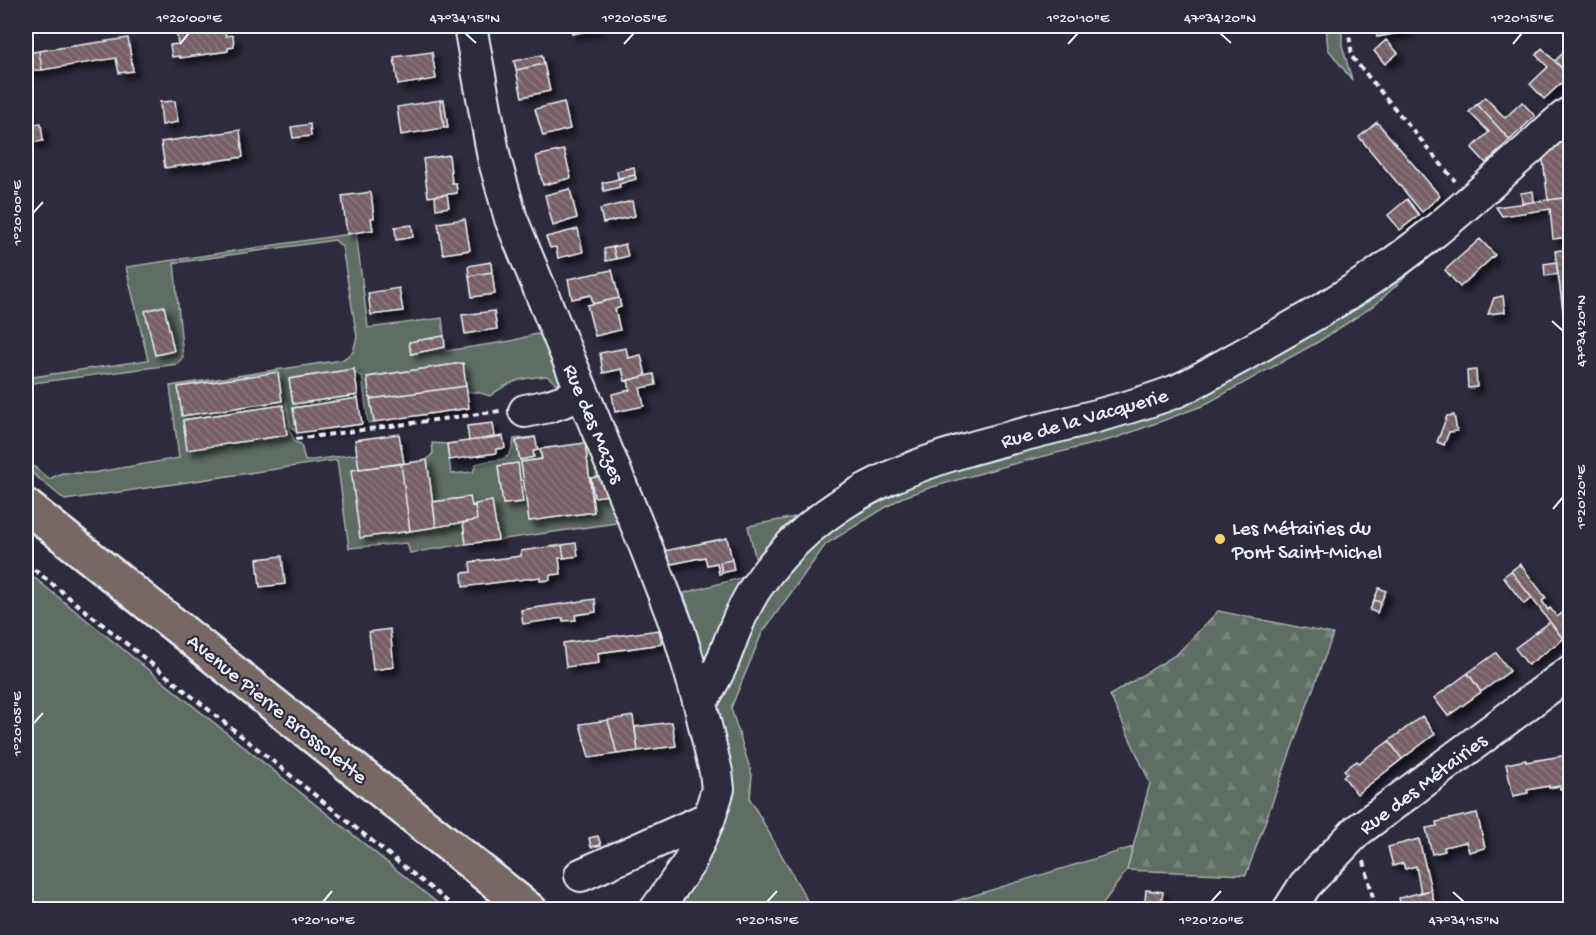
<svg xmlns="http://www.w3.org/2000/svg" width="1596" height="935" viewBox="0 0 1596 935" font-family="'Gochi Hand',sans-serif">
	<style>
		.green { fill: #5e6d64; stroke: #a3afae; stroke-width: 1.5; fill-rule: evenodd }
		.forest { fill: url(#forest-firs); stroke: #a3afae; stroke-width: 1.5 }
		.building { fill: url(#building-back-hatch); stroke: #e8f1f8; stroke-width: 1.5; filter: url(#shadow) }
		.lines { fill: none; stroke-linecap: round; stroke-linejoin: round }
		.minor-casing { stroke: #e8f1f8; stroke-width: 36 }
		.major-casing { stroke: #e8f1f8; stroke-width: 38 }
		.path { stroke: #e8f1f8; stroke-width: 4; stroke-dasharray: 6 4.5; stroke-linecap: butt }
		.minor { stroke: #2f2a3d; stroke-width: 32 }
		.major { stroke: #776864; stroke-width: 33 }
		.ticks { fill: none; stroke: #e8f1f8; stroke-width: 2 }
		.poi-dot { fill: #ffd166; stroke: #2f2a3d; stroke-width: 2 }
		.labels { text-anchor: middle; stroke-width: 4.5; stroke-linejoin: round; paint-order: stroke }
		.street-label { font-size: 21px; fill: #e8f1f8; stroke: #2f2a3d }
		.poi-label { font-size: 21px; fill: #e8f1f8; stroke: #2f2a3d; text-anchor: start }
		.neatline { fill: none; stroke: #e8f1f8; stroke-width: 2 }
		.ticks-label { font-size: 15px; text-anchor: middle; fill: #e8f1f8 }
	</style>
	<defs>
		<pattern id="forest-firs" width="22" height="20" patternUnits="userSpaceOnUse" patternTransform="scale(1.5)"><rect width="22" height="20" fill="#5e6d64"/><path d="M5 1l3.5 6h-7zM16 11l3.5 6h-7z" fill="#75827b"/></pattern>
		<pattern id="building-back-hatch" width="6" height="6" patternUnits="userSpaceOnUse" patternTransform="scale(1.5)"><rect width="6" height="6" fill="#776165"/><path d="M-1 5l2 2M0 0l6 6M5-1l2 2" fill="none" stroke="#8a787c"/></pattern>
		<filter id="shadow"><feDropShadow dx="5.5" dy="5.5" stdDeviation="3" flood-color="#0009"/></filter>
	</defs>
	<rect width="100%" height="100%" fill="#2f2a3d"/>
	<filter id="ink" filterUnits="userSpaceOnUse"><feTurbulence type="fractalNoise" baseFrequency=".0167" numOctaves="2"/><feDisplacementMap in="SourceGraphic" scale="12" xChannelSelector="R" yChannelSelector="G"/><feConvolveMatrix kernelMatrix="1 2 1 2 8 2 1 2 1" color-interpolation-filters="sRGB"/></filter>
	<g filter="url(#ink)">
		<path class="green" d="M 1326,26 L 1342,26 L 1342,45 L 1352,80 L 1328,49 Z
			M 1455,195 C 1454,200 1454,205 1452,208 C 1440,223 1414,241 1399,253 C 1361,282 1320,306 1278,330 C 1227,360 1173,390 1116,407 C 1098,413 1080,416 1062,420 C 996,436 925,452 865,484 C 805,517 768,560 735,619 C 725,636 720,656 709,672 L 684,593 L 752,575 L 756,570 L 757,565 L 748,526 L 800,516 L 871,471 L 943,444 L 1137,390 L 1228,349 L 1332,290 L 1392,250 L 1430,219 L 1444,201 Z
			M 1456,230 L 1375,305 L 1318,342 L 1202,406 L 1116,438 L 1013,464 L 929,488 L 901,498 L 826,544 L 762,633 L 731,708 L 752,775 L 750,799 L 812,909 L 669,910 L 693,876 L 713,713 L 759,592 L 867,493 L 1129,413 Z
			M 356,233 L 368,328 L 442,318 L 444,336 L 409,342 L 411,354 L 445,347 L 446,351 L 511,341 L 536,334 L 546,336 L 565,387 L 558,385 L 547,376 C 521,378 511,380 490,396 L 477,392 L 467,392 L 462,363 L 368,377 L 374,422 L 368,423 L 362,376 L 354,373 L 354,369 L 289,379 L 293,404 L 358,395 L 358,398 L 294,408 L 297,433 L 291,426 L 286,402 L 290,431 L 295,442 L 301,444 L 305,461 L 357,454 L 359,469 L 360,537 L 463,523 L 466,544 L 410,553 L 407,543 L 349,548 L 337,460 L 65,500 L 26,468 L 26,460 L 49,479 L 62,473 L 92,473 L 179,458 L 170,386 L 342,360 L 353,352 L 357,337 L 342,247 L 335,240 L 174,263 L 183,357 L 178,364 L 26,384 L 26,378 L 148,360 L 126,267 Z
			M 581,426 L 602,476 L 591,478 L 594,496 L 610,495 L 614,505 L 616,523 L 498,540 L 492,501 L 472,506 L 470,497 L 433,502 L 427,460 L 433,453 L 432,443 L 447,444 L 451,474 L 473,472 L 476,464 C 497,456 510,468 514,439 L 535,437 L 516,441 L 520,460 L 540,449 L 542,459 L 521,463 L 529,521 L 594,512 ZM 518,463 L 522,502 L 503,504 L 498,466 Z
			M 26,571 L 445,909 L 26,909 Z
			M 1133,847 L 1127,870 L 1099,909 L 929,909 Z"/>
		<path class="forest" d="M 1218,611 L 1333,634 L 1246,875 L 1127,870 L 1150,783 L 1110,695 L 1177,654 Z"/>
		<path class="building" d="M 205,26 L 224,26 L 226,36 L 233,35 L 234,47 L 228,48 L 228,51 L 180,58 L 179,56 L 172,57 L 170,45 L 178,44 L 176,30 Z
			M 570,26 L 599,26 L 600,28 L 572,34 Z
			M 1375,26 L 1408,26 L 1409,31 L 1377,37 Z
			M 128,38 L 133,71 L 119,73 L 116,58 L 42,70 L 39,51 Z
			M 1386,40 L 1398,53 L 1385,64 L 1374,51 Z
			M 1570,46 L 1570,74 L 1569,76 L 1555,61 Z
			M 1542,48 L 1569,76 L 1544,99 L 1530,84 L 1548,67 L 1536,55 Z
			M 39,51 L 42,70 L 26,71 L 26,53 Z
			M 432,52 L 436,79 L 398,85 L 394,57 Z
			M 542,55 L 544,64 L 516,70 L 514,61 Z
			M 544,64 L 550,91 L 522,97 L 516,70 Z
			M 1485,97 L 1505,118 L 1522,102 L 1535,116 L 1510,140 L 1477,104 Z
			M 440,100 L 444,100 L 448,128 L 444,128 Z
			M 440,100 L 444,128 L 401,135 L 397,107 Z
			M 175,101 L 178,122 L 162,125 L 160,102 Z
			M 564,102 L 570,129 L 543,136 L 535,109 Z
			M 1477,104 L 1510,140 L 1486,163 L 1472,148 L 1489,132 L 1469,112 Z
			M 26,107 L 28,125 L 41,123 L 43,141 L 31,143 L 30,132 L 26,133 Z
			M 1377,122 L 1440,196 L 1422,212 L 1359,137 Z
			M 310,124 L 311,136 L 293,138 L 291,127 Z
			M 240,130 L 243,157 L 165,168 L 161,142 Z
			M 1563,134 L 1570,197 L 1548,200 L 1542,152 Z
			M 564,150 L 571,178 L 543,185 L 536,156 Z
			M 449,155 L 452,183 L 456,183 L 457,193 L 428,197 L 423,159 Z
			M 634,167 L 635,175 L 618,178 L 617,171 Z
			M 635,175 L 636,179 L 619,184 L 620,187 L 604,191 L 602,183 Z
			M 570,189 L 577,218 L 553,226 L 545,195 Z
			M 1533,191 L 1534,202 L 1522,203 L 1521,193 Z
			M 371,192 L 374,218 L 371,218 L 373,230 L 347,234 L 342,196 Z
			M 447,194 L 449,207 L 436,209 L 435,196 Z
			M 1570,197 L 1570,237 L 1553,239 L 1550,209 L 1502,216 L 1496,207 Z
			M 1407,199 L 1419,215 L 1400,230 L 1388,215 Z
			M 632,201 L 635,216 L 603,223 L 600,209 Z
			M 465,219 L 470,250 L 443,254 L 438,223 Z
			M 412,225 L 413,237 L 396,240 L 395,227 Z
			M 578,229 L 583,252 L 558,258 L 556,247 L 550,248 L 546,237 Z
			M 1480,239 L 1495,255 L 1460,287 L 1445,270 Z
			M 625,244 L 628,256 L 616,259 L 613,247 Z
			M 613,247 L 616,259 L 606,261 L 604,249 Z
			M 1570,249 L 1570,301 L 1562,303 L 1555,251 Z
			M 491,262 L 492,272 L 469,276 L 468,266 Z
			M 1556,262 L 1558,274 L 1545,276 L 1544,264 Z
			M 612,270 L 619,298 L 593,304 L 591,295 L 572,299 L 568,279 Z
			M 492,272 L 495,294 L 472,297 L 469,276 Z
			M 399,288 L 403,311 L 371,315 L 368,293 Z
			M 1503,296 L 1505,312 L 1488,314 L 1494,298 Z
			M 619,298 L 621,307 L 615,309 L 620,330 L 595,336 L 587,305 Z
			M 1570,301 L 1570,336 L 1567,337 L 1562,303 Z
			M 164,306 L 174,351 L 155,355 L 145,311 Z
			M 494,311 L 497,329 L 465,334 L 462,315 Z
			M 444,336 L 445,347 L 411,354 L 409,342 Z
			M 626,348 L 628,358 L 641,355 L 646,376 L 625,381 L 622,369 L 603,373 L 600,353 Z
			M 1570,361 L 1570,375 L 1566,376 L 1565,362 Z
			M 463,363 L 466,386 L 370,399 L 367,377 Z
			M 354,369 L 358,395 L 293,404 L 289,379 Z
			M 1476,370 L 1477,387 L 1468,388 L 1467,371 Z
			M 278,372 L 282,401 L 182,416 L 178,387 Z
			M 654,374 L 656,385 L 640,388 L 644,406 L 615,412 L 612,394 L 630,390 L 628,380 Z
			M 466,386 L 469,408 L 374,422 L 370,399 Z
			M 358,398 L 362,424 L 297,433 L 293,408 Z
			M 283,405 L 287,435 L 187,450 L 183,420 Z
			M 1454,415 L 1457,431 L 1449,432 L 1444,445 L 1437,442 L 1447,416 Z
			M 493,423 L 495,437 L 469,441 L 467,426 Z
			M 399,434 L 404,463 L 359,469 L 355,440 Z
			M 503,436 L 505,448 L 496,449 L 496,453 L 449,460 L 447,444 Z
			M 535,437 L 538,450 L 533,451 L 534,457 L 520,460 L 516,441 Z
			M 585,443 L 594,512 L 529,521 L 521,462 L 542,459 L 540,449 Z
			M 427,460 L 436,527 L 410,531 L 401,464 Z
			M 518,463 L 523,502 L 503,504 L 498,466 Z
			M 401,464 L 410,531 L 360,538 L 351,470 Z
			M 602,476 L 610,495 L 594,497 L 591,478 Z
			M 470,497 L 472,506 L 475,505 L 477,520 L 436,527 L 433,502 Z
			M 492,501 L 498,540 L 466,544 L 463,523 L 477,520 L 475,504 Z
			M 727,538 L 732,560 L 720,562 L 722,573 L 719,574 L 717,563 L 707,565 L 705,557 L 667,565 L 664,551 Z
			M 576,543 L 578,556 L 564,558 L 562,545 Z
			M 562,545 L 564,558 L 559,558 L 561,574 L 550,575 L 550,580 L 540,581 L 540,577 L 463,587 L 462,573 L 471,572 L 470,562 L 521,556 L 521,551 Z
			M 282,556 L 285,584 L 260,587 L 257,559 Z
			M 732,560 L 734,570 L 722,573 L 720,562 Z
			M 1520,564 L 1546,598 L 1542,601 L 1548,610 L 1550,608 L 1557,617 L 1570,607 L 1570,634 L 1563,639 L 1511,571 Z
			M 1511,571 L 1532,598 L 1524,604 L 1503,577 Z
			M 1379,588 L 1386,591 L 1381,602 L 1374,600 Z
			M 595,599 L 596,612 L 575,615 L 576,620 L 563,621 L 563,618 L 523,624 L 521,610 Z
			M 1374,600 L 1381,602 L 1377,613 L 1370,610 Z
			M 1550,622 L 1563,639 L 1528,665 L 1515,648 Z
			M 390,629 L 394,667 L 373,670 L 369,632 Z
			M 659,630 L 662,644 L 598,653 L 599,663 L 566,667 L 563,643 Z
			M 1496,653 L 1510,671 L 1481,692 L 1468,673 Z
			M 1468,673 L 1481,692 L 1448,716 L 1434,698 Z
			M 633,716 L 638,751 L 617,754 L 608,720 Z
			M 1422,716 L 1435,734 L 1402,759 L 1389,741 Z
			M 608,720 L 617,754 L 589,758 L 580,724 Z
			M 672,722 L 676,746 L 638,751 L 635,727 Z
			M 1389,741 L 1402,759 L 1357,794 L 1343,776 L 1347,774 L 1344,770 L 1357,761 L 1359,763 Z
			M 1567,755 L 1570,769 L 1570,787 L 1560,789 L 1559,786 L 1549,788 L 1549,786 L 1527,790 L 1528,793 L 1513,796 L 1506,764 L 1526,760 L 1526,762 Z
			M 1477,813 L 1485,848 L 1469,852 L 1466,842 L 1444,847 L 1445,851 L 1432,854 L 1426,828 L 1437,826 L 1436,822 Z
			M 598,836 L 601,845 L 591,847 L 589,838 Z
			M 1419,839 L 1431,890 L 1421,893 L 1416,866 L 1405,869 L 1403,863 L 1393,866 L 1388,847 Z
			M 1146,890 L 1163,892 L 1160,910 L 1144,910 Z
			M 1431,890 L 1436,910 L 1402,910 L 1399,898 Z"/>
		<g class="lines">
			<defs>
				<path id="minor" d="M 470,26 L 494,158 L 511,219 L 646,547 L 679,632 L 700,704 L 716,772 L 718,789 L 709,818 L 689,863 L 656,910
					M 525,411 L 549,406 L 583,394
					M 700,704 C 707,691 715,679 721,665 C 732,638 740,611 757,586 C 857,442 1026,447 1174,392 C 1192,385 1210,373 1227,364 C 1297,325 1368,286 1430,235 C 1464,208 1496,178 1529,149 C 1542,137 1555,123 1570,113
					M 581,875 L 709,818
					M 1289,910 L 1305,885 L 1357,831 L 1570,672"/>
				<path id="major" d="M 26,506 L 530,910"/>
			</defs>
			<use href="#minor" class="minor-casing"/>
			<use href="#major" class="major-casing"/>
			<path class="path" d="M 1348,26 L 1352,57 L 1455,181
				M 296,439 L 500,411
				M 26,563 L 458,910
				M 1364,861 L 1376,910"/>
			<use href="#minor" class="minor"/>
			<use href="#major" class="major"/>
		</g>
	</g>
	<path class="ticks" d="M 465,33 L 476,43M 1220,33 L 1231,43M 180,44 L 189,33M 624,44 L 634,33M 1068,44 L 1078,33M 1513,44 L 1522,33M 33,213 L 43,202M 1552,321 L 1563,331M 1553,509 L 1563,497M 33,724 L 43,713M 1453,892 L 1464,902M 323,902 L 332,891M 767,902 L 777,891M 1211,902 L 1221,891"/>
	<circle class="poi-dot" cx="1220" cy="539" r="6"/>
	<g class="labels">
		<g class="street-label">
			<text transform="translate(1084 417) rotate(-16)" y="7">Rue de la Vacquerie</text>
			<text transform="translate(595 423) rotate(67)" y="7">Rue des Mazes</text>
			<text transform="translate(278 708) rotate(39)" y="7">Avenue Pierre Brossolette</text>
			<text transform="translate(1422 783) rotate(-37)" y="7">Rue des Métairies</text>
		</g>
		<g class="poi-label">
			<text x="1232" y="534">Les Métairies du<tspan x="1232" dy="24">Pont Saint-Michel</tspan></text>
		</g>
	</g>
	<rect width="1596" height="935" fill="none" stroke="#2f2a3d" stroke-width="66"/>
	<rect x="33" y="33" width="1530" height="869" class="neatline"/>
	<g class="ticks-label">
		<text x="189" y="22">1°20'00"E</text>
		<text x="465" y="22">47°34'15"N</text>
		<text x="634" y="22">1°20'05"E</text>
		<text x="1078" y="22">1°20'10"E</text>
		<text x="1220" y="22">47°34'20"N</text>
		<text x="1522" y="22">1°20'15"E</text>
		<text transform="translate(16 213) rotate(-90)" y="5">1°20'00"E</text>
		<text transform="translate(1580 331) rotate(-90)" y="5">47°34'20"N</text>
		<text transform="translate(1580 497) rotate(-90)" y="5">1°20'20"E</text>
		<text transform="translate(16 724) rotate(-90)" y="5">1°20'05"E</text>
		<text x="323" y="924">1°20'10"E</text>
		<text x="767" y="924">1°20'15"E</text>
		<text x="1211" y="924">1°20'20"E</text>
		<text x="1464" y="924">47°34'15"N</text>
	</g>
</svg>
